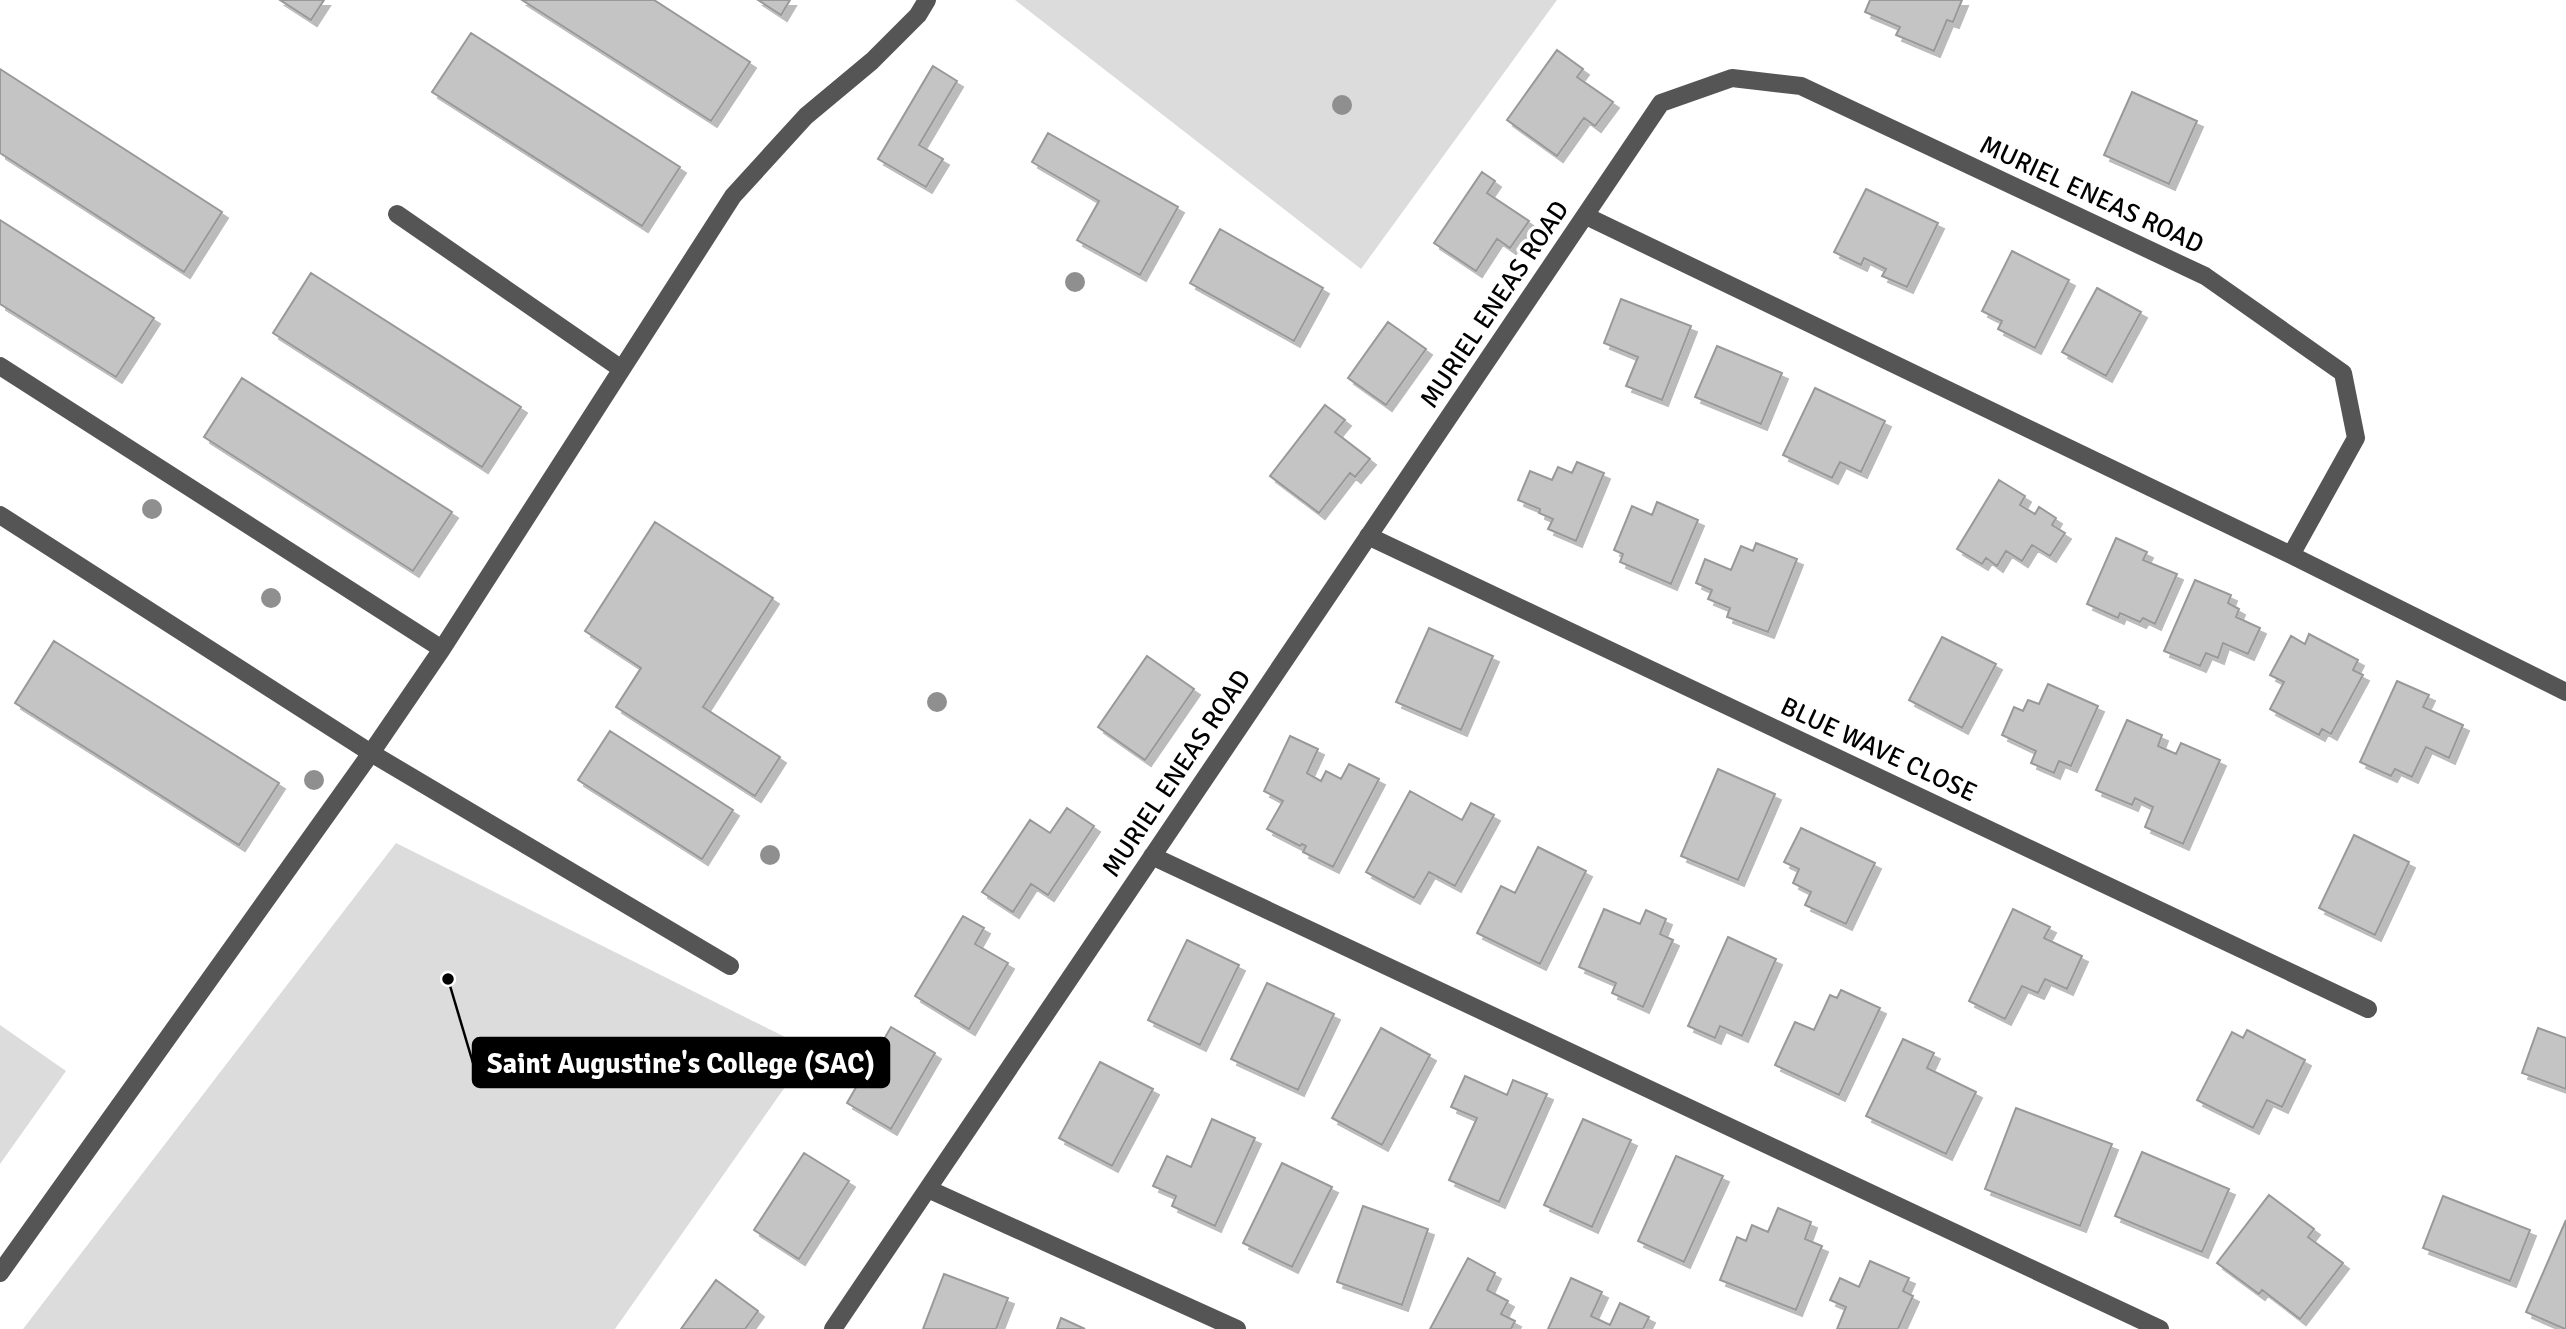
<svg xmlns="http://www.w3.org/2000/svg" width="2566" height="1329" viewBox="0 0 2566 1329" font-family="Signika,sans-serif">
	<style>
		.green { fill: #dcdcdc }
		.building { fill: #c4c4c4; stroke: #999; stroke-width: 2; filter: url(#shadow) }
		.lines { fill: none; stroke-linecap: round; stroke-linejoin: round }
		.minor { stroke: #555; stroke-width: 18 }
		.tree { fill: #8f8f8f }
		.labels { text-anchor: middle; stroke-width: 7; stroke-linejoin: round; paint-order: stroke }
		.street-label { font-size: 26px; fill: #000; stroke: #fff }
		.leader { fill: none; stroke: #000; stroke-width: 2.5 }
		.callout-dot { fill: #000; stroke: #fff; stroke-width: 2.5 }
		.callout { fill: #000; stroke: #000; stroke-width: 2.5 }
		.callout-label { font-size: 28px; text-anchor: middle; font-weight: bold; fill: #fff }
	</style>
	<defs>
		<filter id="shadow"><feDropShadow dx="6" dy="6" stdDeviation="0" flood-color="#0004"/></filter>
	</defs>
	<rect width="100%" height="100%" fill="#fff"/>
	<path class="green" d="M 1015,0 L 1557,0 L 1361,269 Z
		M 396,843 L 811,1050 L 615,1329 L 23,1329 Z
		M 0,1025 L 66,1071 L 0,1164 Z"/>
	<path class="building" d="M 280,0 L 324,0 L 311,20 Z
		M 522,0 L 654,0 L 750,62 L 711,121 Z
		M 758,0 L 790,0 L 781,15 Z
		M 1870,0 L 1962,0 L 1953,22 L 1947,20 L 1934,51 L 1896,35 L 1900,27 L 1865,12 Z
		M 471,33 L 680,167 L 642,226 L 432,92 Z
		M 1557,50 L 1583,69 L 1577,77 L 1613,102 L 1595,126 L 1584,118 L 1557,156 L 1507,120 Z
		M 933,66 L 957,81 L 919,145 L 943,159 L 926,187 L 878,159 Z
		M 0,69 L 222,212 L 184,272 L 0,153 Z
		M 2132,92 L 2197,121 L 2169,184 L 2104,155 Z
		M 1048,133 L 1178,207 L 1140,275 L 1077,240 L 1099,201 L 1032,162 Z
		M 1482,172 L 1495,181 L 1487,193 L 1529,221 L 1510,248 L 1497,239 L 1476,271 L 1434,243 Z
		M 1866,189 L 1938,223 L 1907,287 L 1882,276 L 1886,269 L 1864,258 L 1861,265 L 1834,252 Z
		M 0,220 L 154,318 L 116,377 L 0,304 Z
		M 1220,229 L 1323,288 L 1294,341 L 1190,283 Z
		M 2012,251 L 2069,280 L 2035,348 L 1998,329 L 2002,321 L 1982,311 Z
		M 311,273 L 521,407 L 482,467 L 273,333 Z
		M 2097,288 L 2141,312 L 2106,376 L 2062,352 Z
		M 1621,299 L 1691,326 L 1662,400 L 1626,386 L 1638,357 L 1604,343 Z
		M 1388,322 L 1426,349 L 1386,405 L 1348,378 Z
		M 1717,346 L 1782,373 L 1761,424 L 1695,397 Z
		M 242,378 L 452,512 L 413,571 L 204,437 Z
		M 1815,388 L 1885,421 L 1861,472 L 1840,462 L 1832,478 L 1783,455 Z
		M 1325,405 L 1345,420 L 1335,432 L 1370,459 L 1355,477 L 1350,473 L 1319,513 L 1270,476 Z
		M 1577,462 L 1604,473 L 1576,541 L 1548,529 L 1553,519 L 1539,513 L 1540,509 L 1518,500 L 1530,471 L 1552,480 L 1558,467 L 1572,473 Z
		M 1999,480 L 2025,496 L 2020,505 L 2035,514 L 2039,507 L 2056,518 L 2052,525 L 2065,533 L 2050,556 L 2032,545 L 2022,561 L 2006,551 L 1997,566 L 1986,558 L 1982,564 L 1957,549 Z
		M 1657,502 L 1698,520 L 1671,584 L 1620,562 L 1623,554 L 1614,550 L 1632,506 L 1652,515 Z
		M 655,522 L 773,598 L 703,707 L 780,757 L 755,796 L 616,707 L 641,668 L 585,631 Z
		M 2116,538 L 2147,552 L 2143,560 L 2177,574 L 2155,624 L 2143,618 L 2140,622 L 2120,613 L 2118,618 L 2087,604 Z
		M 1756,543 L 1797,559 L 1768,632 L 1727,617 L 1730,608 L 1708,599 L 1712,590 L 1696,583 L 1705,559 L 1731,570 L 1741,546 L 1753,551 Z
		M 2195,580 L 2231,595 L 2228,603 L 2239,609 L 2236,617 L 2260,628 L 2248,654 L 2223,643 L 2218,658 L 2206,653 L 2200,666 L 2164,651 Z
		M 1429,628 L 1493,656 L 1461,730 L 1396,702 Z
		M 2309,634 L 2358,660 L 2353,670 L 2363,675 L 2331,734 L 2322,729 L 2319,735 L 2270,709 L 2284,682 L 2270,675 L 2291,636 L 2305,644 Z
		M 1942,637 L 1996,664 L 1962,728 L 1909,700 Z
		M 54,641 L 279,783 L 239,845 L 15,703 Z
		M 1147,656 L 1194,689 L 1145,760 L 1098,727 Z
		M 2397,681 L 2429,695 L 2423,707 L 2463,725 L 2449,758 L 2426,747 L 2412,777 L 2395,769 L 2391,776 L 2360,762 Z
		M 2048,684 L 2098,706 L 2071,766 L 2059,761 L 2054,773 L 2031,763 L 2036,751 L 2002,735 L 2014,707 L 2023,711 L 2028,700 L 2039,704 Z
		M 2127,720 L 2162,735 L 2158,746 L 2176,754 L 2181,743 L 2220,760 L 2183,844 L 2145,827 L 2153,807 L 2135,798 L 2132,805 L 2096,790 Z
		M 610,731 L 733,810 L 702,859 L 578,780 Z
		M 1290,736 L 1318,749 L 1307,773 L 1321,781 L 1326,771 L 1341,779 L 1349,764 L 1379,779 L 1333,867 L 1303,852 L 1306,846 L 1302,844 L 1300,846 L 1267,829 L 1283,801 L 1264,791 Z
		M 1718,769 L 1775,794 L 1738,880 L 1681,856 Z
		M 1410,791 L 1462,820 L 1471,803 L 1494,815 L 1455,886 L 1429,872 L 1414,898 L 1366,872 Z
		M 1067,808 L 1094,826 L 1048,895 L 1031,884 L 1013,912 L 982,892 L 1030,820 L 1050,833 Z
		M 1801,828 L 1875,863 L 1846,924 L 1805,905 L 1811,892 L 1793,883 L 1799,869 L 1784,862 Z
		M 2354,835 L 2409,862 L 2375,935 L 2319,908 Z
		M 1538,847 L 1586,871 L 1540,964 L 1477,933 L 1501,886 L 1515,893 Z
		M 1604,909 L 1640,924 L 1646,910 L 1666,919 L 1660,934 L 1673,940 L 1643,1007 L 1612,993 L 1616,983 L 1579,967 Z
		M 2013,909 L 2050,927 L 2044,938 L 2082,956 L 2067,989 L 2045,979 L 2038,993 L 2022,986 L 2005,1019 L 1969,1001 Z
		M 963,916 L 984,928 L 975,944 L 1008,963 L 969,1029 L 915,996 Z
		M 1728,937 L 1776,959 L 1742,1036 L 1720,1026 L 1715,1038 L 1688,1026 Z
		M 1187,940 L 1239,965 L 1200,1045 L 1148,1020 Z
		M 1267,983 L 1334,1014 L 1298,1090 L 1231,1059 Z
		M 1841,990 L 1880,1008 L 1839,1095 L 1775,1065 L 1795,1022 L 1814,1030 L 1830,995 L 1837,998 Z
		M 891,1027 L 935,1053 L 891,1129 L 847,1103 Z
		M 1381,1028 L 1430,1055 L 1382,1145 L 1332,1118 Z
		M 2538,1028 L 2566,1038 L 2566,1089 L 2522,1073 Z
		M 2247,1030 L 2305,1060 L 2282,1107 L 2267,1100 L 2253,1128 L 2197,1100 L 2232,1032 L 2243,1038 Z
		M 1903,1039 L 1934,1053 L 1927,1068 L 1976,1092 L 1946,1154 L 1866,1116 Z
		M 1100,1062 L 1153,1089 L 1112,1166 L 1059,1138 Z
		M 1465,1076 L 1507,1095 L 1513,1080 L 1547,1094 L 1499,1202 L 1449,1180 L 1477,1118 L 1451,1107 Z
		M 2016,1108 L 2112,1144 L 2080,1226 L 1985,1189 Z
		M 1212,1119 L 1255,1138 L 1215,1226 L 1172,1206 L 1176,1196 L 1153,1186 L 1167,1156 L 1191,1167 Z
		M 1583,1119 L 1631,1140 L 1592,1227 L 1544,1205 Z
		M 2142,1152 L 2229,1189 L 2202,1252 L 2115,1216 Z
		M 804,1153 L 849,1181 L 799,1259 L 754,1230 Z
		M 1676,1156 L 1723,1176 L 1684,1262 L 1638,1241 Z
		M 1282,1163 L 1332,1187 L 1292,1267 L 1243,1243 Z
		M 2269,1195 L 2314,1229 L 2308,1237 L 2343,1263 L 2300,1319 L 2262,1290 L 2259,1294 L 2217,1263 Z
		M 2443,1196 L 2530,1230 L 2510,1281 L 2423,1248 Z
		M 1363,1206 L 1428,1229 L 1402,1305 L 1337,1282 Z
		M 1778,1208 L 1811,1222 L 1805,1239 L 1822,1246 L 1796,1310 L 1720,1280 L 1737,1237 L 1746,1241 L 1752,1225 L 1768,1232 Z
		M 2566,1220 L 2566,1329 L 2565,1329 L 2526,1312 Z
		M 1468,1258 L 1495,1273 L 1487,1290 L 1508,1301 L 1501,1314 L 1515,1321 L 1511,1329 L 1430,1329 Z
		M 1870,1261 L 1909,1278 L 1903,1291 L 1913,1296 L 1898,1329 L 1837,1329 L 1846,1307 L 1830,1300 L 1840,1278 L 1859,1287 Z
		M 944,1274 L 1008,1298 L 996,1329 L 923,1329 Z
		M 1571,1278 L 1602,1292 L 1591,1316 L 1610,1325 L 1620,1303 L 1649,1317 L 1643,1329 L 1548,1329 Z
		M 716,1280 L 758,1311 L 745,1329 L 681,1329 Z
		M 1061,1318 L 1085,1329 L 1057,1329 Z"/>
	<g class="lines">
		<path class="minor" d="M 397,214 L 620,368
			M 1586,216 L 2291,555 L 2566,692
			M 0,366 L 442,649
			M 0,515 L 371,753 L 730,966
			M 1368,536 L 2368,1009
			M 1152,856 L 2160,1329
			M 928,1189 L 1237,1329
			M 0,1273 L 371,753 L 442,649 L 733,196 L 806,116 L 872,61 L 918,15 L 927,0
			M 833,1329 L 1661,103 L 1732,78 L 1801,86 L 2205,276 L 2343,373 L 2356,438 L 2291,555"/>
	</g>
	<g class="tree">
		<circle cx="1342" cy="105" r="10"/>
		<circle cx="1075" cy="282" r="10"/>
		<circle cx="152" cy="509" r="10"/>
		<circle cx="271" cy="598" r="10"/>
		<circle cx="937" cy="702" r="10"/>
		<circle cx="314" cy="780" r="10"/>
		<circle cx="770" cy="855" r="10"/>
	</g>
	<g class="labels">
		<g class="street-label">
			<text transform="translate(2092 194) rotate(25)" y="9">MURIEL ENEAS ROAD</text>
			<text transform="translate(1494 304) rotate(-56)" y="9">MURIEL ENEAS ROAD</text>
			<text transform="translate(1879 749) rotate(25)" y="9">BLUE WAVE CLOSE</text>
			<text transform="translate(1176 773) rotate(-56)" y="9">MURIEL ENEAS ROAD</text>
		</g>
	</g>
	<path class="leader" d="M448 979L473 1063"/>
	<circle class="callout-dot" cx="448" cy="979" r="7"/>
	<rect class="callout" x="473" y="1038" width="416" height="49" rx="7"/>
	<g class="callout-label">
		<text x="681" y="1073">Saint Augustine's College (SAC)</text>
	</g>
</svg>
